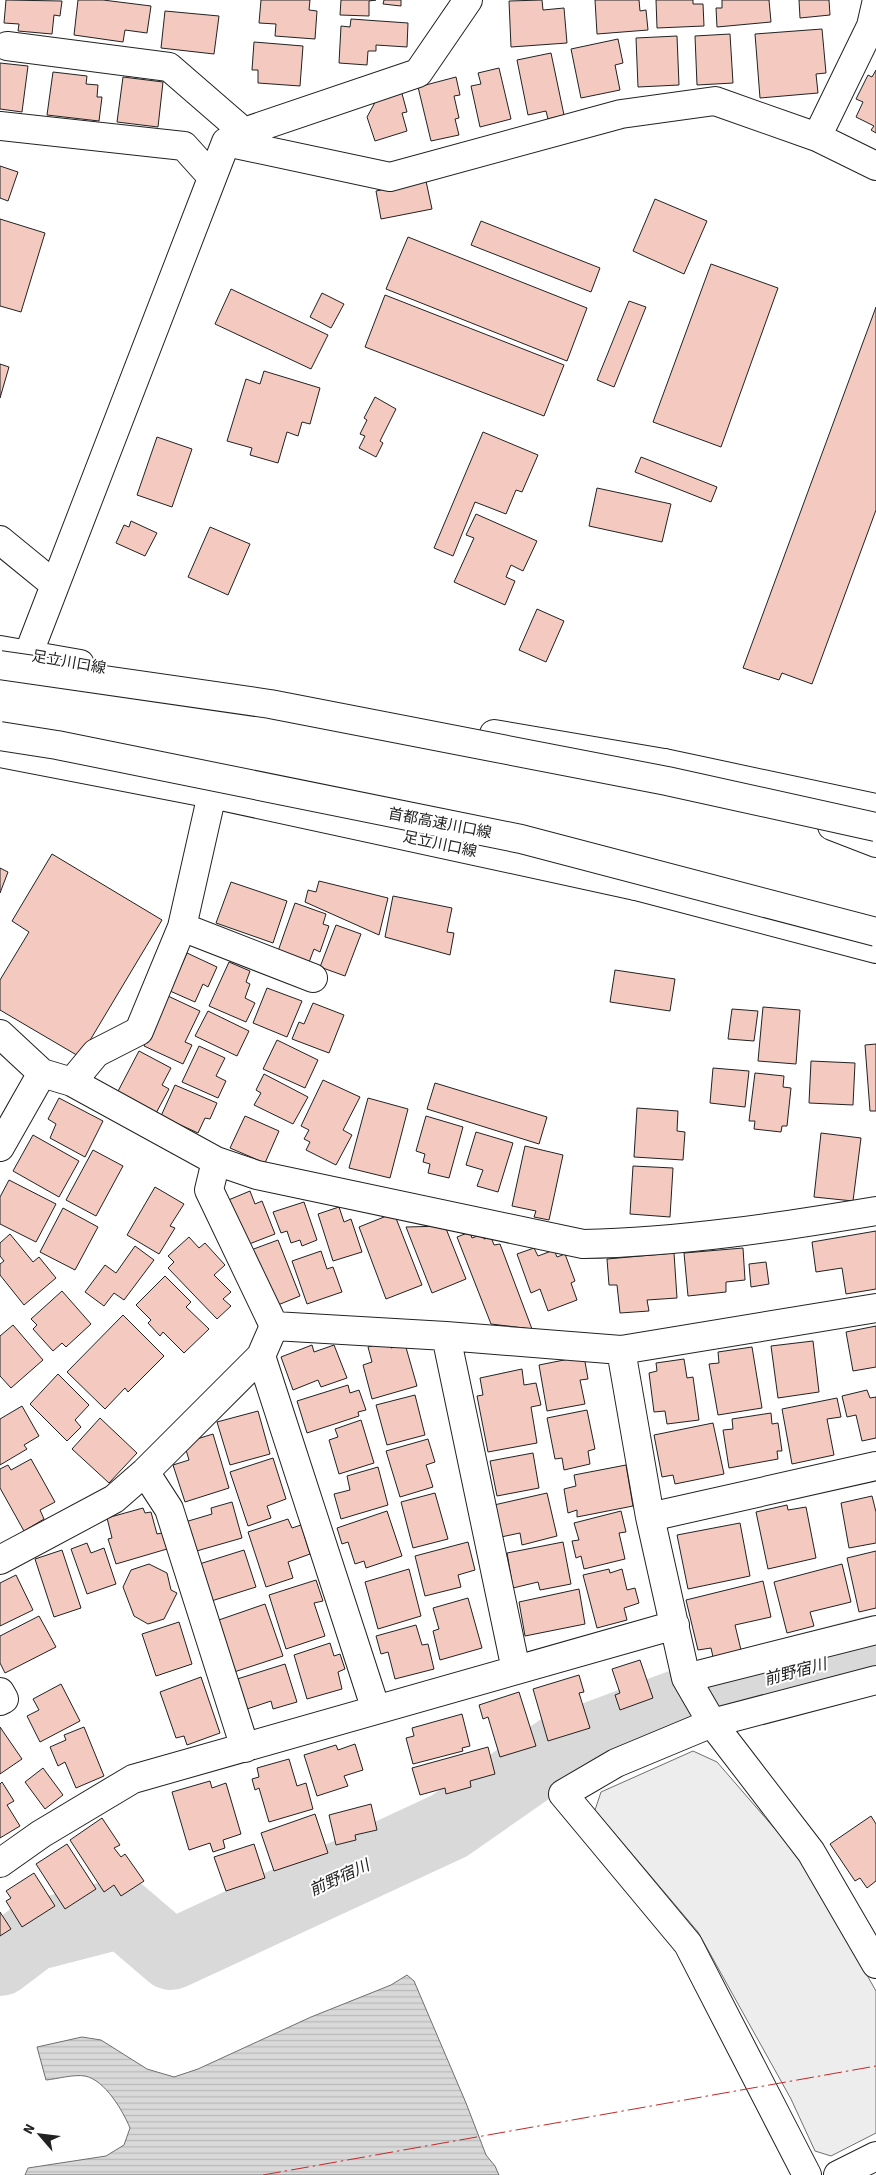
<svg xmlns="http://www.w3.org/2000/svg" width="876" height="2175" viewBox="0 0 876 2175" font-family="'Source Sans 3','Noto Sans JP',sans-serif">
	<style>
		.parking { fill: #ededed; stroke: #6f6f6f }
		.water { fill: url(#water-rules); stroke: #6f6f6f }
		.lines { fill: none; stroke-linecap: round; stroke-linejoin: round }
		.river { stroke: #d9d9d9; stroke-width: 70 }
		.building { fill: #f3c9c0; stroke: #222 }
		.minor-casing { stroke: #222; stroke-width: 30 }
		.major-casing { stroke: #222; stroke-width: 30 }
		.highway-casing { stroke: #222; stroke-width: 30 }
		.minor { stroke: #fff; stroke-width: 28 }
		.major { stroke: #fff; stroke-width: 28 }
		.highway { stroke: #fff; stroke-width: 28 }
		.highway-bridge-casing { stroke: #222; stroke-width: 30; stroke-linecap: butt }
		.highway-bridge { stroke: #fff; stroke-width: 28 }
		.power { stroke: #c62828; stroke-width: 1; stroke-dasharray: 18 4 2.5 4; stroke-linecap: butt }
		.labels { text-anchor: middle; stroke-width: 4; stroke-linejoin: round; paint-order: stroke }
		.street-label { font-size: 15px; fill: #222; stroke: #fff }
		.water-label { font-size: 16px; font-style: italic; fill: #222; stroke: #fff }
	</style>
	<defs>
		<pattern id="water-rules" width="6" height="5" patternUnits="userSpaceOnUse" patternTransform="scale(1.25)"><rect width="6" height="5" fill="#d9d9d9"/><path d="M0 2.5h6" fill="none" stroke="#bababa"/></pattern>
	</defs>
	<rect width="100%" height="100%" fill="#fff"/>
	<path class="parking" d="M 693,1751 L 717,1762 L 801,1859 L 876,1991 L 876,2133 L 831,2156 L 815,2151 L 791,2099 L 698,1932 L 595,1810 L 601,1792 Z"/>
	<path class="water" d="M 407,1975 L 414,1981 L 466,2103 L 486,2155 L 495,2166 L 499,2175 L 25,2175 L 28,2168 L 106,2156 L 124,2145 L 130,2128 C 123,2111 105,2080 85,2076 C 74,2074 57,2079 46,2080 L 37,2047 L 82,2037 L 101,2040 L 147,2069 L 174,2077 L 198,2069 L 311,2017 L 391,1985 Z"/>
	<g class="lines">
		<path class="river" d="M 713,1692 L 876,1650
			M 0,1961 L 33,1936 L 122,1913 L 171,1955 L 449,1826 L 558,1750 L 678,1705"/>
	</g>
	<path class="building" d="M 6,0 L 62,1 L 60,16 L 54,15 L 52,34 L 18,31 L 19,24 L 4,23 Z
		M 78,0 L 103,0 L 151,6 L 147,33 L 125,30 L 123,42 L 74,35 Z
		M 261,0 L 310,0 L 309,10 L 317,11 L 315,39 L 275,36 L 276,24 L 259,23 Z
		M 341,0 L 376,0 L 369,1 L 369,16 L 340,15 Z
		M 384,0 L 401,0 L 401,6 L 383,4 Z
		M 542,0 L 543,10 L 564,8 L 567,43 L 511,47 L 509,1 Z
		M 595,0 L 639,0 L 640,11 L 646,10 L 648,30 L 597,34 Z
		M 656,0 L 693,0 L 693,4 L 703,4 L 704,26 L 657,28 Z
		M 722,0 L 769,0 L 771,22 L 717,27 L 716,8 L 722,8 Z
		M 799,0 L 829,0 L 830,15 L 800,18 Z
		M 165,11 L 219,16 L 214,54 L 161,48 Z
		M 351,19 L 408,23 L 407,47 L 376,45 L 376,51 L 368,51 L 367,65 L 339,63 L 341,26 L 350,27 Z
		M 822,29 L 826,73 L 816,74 L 818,93 L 760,98 L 755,34 Z
		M 730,34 L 733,83 L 697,85 L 695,36 Z
		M 677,36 L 679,85 L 638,87 L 636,38 Z
		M 618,39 L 623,63 L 615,65 L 620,90 L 581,98 L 571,49 Z
		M 254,42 L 303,46 L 300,86 L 258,83 L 258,70 L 252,70 Z
		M 551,53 L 564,115 L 548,119 L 546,111 L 528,115 L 517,60 Z
		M 0,63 L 28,66 L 22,112 L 0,109 Z
		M 499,68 L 511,119 L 480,127 L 471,86 L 481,84 L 478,73 Z
		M 876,70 L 876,133 L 871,130 L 874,126 L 856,117 L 863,102 L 856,99 L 868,75 L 872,77 Z
		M 53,72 L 87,76 L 86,84 L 98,85 L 97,97 L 102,97 L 99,121 L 47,115 Z
		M 123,77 L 163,82 L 158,127 L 117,122 Z
		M 456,77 L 460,95 L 454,96 L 459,118 L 455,119 L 459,135 L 431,141 L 418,87 Z
		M 401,90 L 407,112 L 402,113 L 407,131 L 375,141 L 367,117 L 378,97 Z
		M 0,166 L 18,172 L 8,201 L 0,198 Z
		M 426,181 L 432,209 L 381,219 L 376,191 Z
		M 655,199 L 707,221 L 684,274 L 633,251 Z
		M 0,219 L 45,233 L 21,312 L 0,306 Z
		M 481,221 L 600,268 L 591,292 L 471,245 Z
		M 408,237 L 587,308 L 567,361 L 386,289 Z
		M 711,264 L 778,288 L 721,447 L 653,422 Z
		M 231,289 L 328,335 L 311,369 L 215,324 Z
		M 322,293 L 344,304 L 331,328 L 310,317 Z
		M 385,295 L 564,365 L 544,416 L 365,347 Z
		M 629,301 L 646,307 L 614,387 L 597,380 Z
		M 876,307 L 876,510 L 812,684 L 782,673 L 779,680 L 743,668 Z
		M 0,364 L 9,367 L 0,398 Z
		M 264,371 L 320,388 L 310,424 L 302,422 L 298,436 L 287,432 L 278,463 L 250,455 L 252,448 L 227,441 L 246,379 L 260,384 Z
		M 375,397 L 396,409 L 380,441 L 383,443 L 376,457 L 359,448 L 365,436 L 360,434 L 367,420 L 364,418 Z
		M 483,432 L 538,455 L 522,492 L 516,490 L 506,514 L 475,502 L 453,556 L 434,548 Z
		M 157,437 L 192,449 L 172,507 L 137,495 Z
		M 641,457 L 717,487 L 711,502 L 635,472 Z
		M 597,488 L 671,504 L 662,542 L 589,526 Z
		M 476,514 L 537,541 L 523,571 L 511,565 L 506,577 L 515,581 L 505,605 L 454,582 L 474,538 L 466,535 Z
		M 131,521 L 157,533 L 145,556 L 116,543 L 124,525 L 129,527 Z
		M 210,527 L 250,544 L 228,595 L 188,577 Z
		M 537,609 L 564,621 L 546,662 L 519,650 Z
		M 52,854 L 162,920 L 80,1057 L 0,1010 L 0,980 L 29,932 L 12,921 Z
		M 0,868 L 8,872 L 0,893 Z
		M 319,881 L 388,898 L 379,935 L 305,902 L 308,890 L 316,892 Z
		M 231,882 L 287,901 L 273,943 L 216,923 Z
		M 393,896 L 452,908 L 447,932 L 454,933 L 450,955 L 385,937 Z
		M 295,903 L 326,914 L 323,924 L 329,926 L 320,952 L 314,949 L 308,965 L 277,954 Z
		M 336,925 L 361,934 L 345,976 L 320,967 Z
		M 187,953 L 217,967 L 208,987 L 203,984 L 195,1002 L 170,991 Z
		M 229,962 L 250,971 L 246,982 L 250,984 L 245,998 L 255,1003 L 246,1022 L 209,1006 Z
		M 615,970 L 675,979 L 670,1011 L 610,1002 Z
		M 267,988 L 302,1001 L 287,1037 L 253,1023 Z
		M 168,996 L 200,1011 L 185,1042 L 192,1045 L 183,1064 L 144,1046 Z
		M 313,1003 L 344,1015 L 329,1053 L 292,1039 L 299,1022 L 304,1024 Z
		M 763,1007 L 800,1010 L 796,1064 L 758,1061 Z
		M 732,1009 L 758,1011 L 754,1041 L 728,1039 Z
		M 208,1011 L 249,1031 L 237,1056 L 195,1036 Z
		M 277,1040 L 318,1060 L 305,1088 L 263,1069 Z
		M 876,1044 L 876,1111 L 870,1111 L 865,1045 Z
		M 199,1046 L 225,1058 L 216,1076 L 226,1081 L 218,1098 L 182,1082 Z
		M 139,1051 L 171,1068 L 162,1085 L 169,1089 L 155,1115 L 116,1095 Z
		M 811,1061 L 855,1063 L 853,1105 L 809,1103 Z
		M 713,1068 L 749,1071 L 745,1107 L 710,1103 Z
		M 755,1073 L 784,1076 L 783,1087 L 791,1088 L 787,1126 L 782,1126 L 781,1132 L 754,1129 L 755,1121 L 749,1121 Z
		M 264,1074 L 308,1097 L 293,1124 L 254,1105 L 261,1093 L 256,1090 Z
		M 323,1080 L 360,1097 L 343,1130 L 352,1135 L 336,1165 L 306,1150 L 310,1142 L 304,1139 L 309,1130 L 301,1126 Z
		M 435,1083 L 547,1117 L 539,1144 L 427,1109 Z
		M 175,1085 L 217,1103 L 210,1119 L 205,1118 L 198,1133 L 161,1116 Z
		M 59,1098 L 103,1121 L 85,1157 L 50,1138 L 56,1124 L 48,1119 Z
		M 368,1098 L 408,1109 L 390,1178 L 349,1168 Z
		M 637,1108 L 678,1111 L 677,1131 L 685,1132 L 683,1160 L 634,1157 Z
		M 245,1116 L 279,1131 L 265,1163 L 230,1148 Z
		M 426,1116 L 463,1127 L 449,1178 L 428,1173 L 430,1164 L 423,1162 L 425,1154 L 416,1151 Z
		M 476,1132 L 513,1143 L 498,1192 L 477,1186 L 483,1170 L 466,1165 Z
		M 821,1133 L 861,1138 L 853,1201 L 814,1197 Z
		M 33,1135 L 79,1161 L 59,1197 L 13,1171 Z
		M 525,1146 L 563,1155 L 549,1220 L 534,1217 L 536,1211 L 512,1206 Z
		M 93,1150 L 123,1166 L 96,1216 L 66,1200 Z
		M 633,1166 L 673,1168 L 670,1217 L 630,1214 Z
		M 9,1180 L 56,1204 L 36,1242 L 0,1224 L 0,1197 Z
		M 155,1187 L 184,1204 L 170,1226 L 175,1228 L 159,1254 L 127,1235 Z
		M 250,1191 L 255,1204 L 262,1201 L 275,1234 L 244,1246 L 226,1201 Z
		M 304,1202 L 317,1240 L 302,1246 L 300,1240 L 291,1243 L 287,1231 L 281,1233 L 273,1212 Z
		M 339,1207 L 344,1222 L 351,1219 L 362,1252 L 333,1261 L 318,1214 Z
		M 63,1208 L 98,1227 L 75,1270 L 40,1252 Z
		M 394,1213 L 422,1285 L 386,1299 L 359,1227 Z
		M 445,1226 L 466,1279 L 432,1293 L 406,1227 Z
		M 876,1231 L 876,1289 L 846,1294 L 842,1268 L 816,1272 L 812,1242 Z
		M 470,1232 L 472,1238 L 483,1234 L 484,1239 L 491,1237 L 494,1245 L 500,1244 L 532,1329 L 491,1324 L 457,1237 Z
		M 10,1234 L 33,1262 L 39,1257 L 56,1278 L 24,1305 L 0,1275 L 0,1264 L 4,1261 L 0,1256 L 0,1243 Z
		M 189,1237 L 199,1248 L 205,1243 L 225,1265 L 214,1275 L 231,1292 L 223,1299 L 231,1306 L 217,1319 L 168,1268 L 174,1262 L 168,1256 Z
		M 278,1240 L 300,1296 L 273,1307 L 251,1250 Z
		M 135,1246 L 154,1260 L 124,1300 L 114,1293 L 104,1306 L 85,1292 L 105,1265 L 116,1273 Z
		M 534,1248 L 538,1256 L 554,1250 L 557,1257 L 565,1254 L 575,1281 L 571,1283 L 577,1300 L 548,1311 L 540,1289 L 531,1293 L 517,1254 Z
		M 743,1248 L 745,1280 L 726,1282 L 726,1292 L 688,1296 L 684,1253 Z
		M 321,1251 L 327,1269 L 333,1267 L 342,1292 L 307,1304 L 292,1261 Z
		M 674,1253 L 677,1298 L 647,1300 L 649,1311 L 620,1313 L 617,1285 L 609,1285 L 607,1259 Z
		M 766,1262 L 769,1284 L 751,1287 L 749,1264 Z
		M 165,1276 L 191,1302 L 186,1307 L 209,1329 L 184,1353 L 163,1332 L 160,1336 L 148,1323 L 151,1320 L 136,1305 Z
		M 62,1291 L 91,1324 L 66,1347 L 62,1343 L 53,1351 L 33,1329 L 37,1325 L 31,1319 Z
		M 123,1315 L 164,1356 L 128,1392 L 125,1388 L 105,1409 L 67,1372 Z
		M 13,1325 L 43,1360 L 11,1388 L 0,1376 L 0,1336 Z
		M 876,1326 L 876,1367 L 853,1371 L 846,1332 Z
		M 389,1341 L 391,1348 L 405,1344 L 417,1386 L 372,1399 L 363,1365 L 372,1362 L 368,1347 Z
		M 813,1341 L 819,1392 L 778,1398 L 771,1346 Z
		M 312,1345 L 314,1352 L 334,1345 L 347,1378 L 321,1387 L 318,1380 L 293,1390 L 281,1357 Z
		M 752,1347 L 762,1408 L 718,1415 L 709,1364 L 719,1363 L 718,1352 Z
		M 584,1356 L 588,1379 L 580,1380 L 585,1404 L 547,1411 L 539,1365 Z
		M 684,1359 L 687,1378 L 693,1377 L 699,1420 L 667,1424 L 665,1411 L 654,1412 L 649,1373 L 657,1371 L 656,1363 Z
		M 522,1369 L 524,1385 L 536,1383 L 541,1405 L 531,1407 L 537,1443 L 488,1452 L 477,1396 L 483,1395 L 480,1378 Z
		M 58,1374 L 89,1405 L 75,1420 L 81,1427 L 67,1441 L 30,1404 Z
		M 348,1385 L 350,1393 L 359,1390 L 366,1410 L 358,1412 L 359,1416 L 307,1433 L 297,1401 Z
		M 867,1390 L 870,1398 L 876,1397 L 876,1438 L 862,1441 L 856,1415 L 847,1417 L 842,1396 Z
		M 415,1395 L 425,1435 L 387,1445 L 376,1405 Z
		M 837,1398 L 841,1417 L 827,1419 L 834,1455 L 792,1464 L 782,1409 Z
		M 22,1406 L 39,1436 L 24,1445 L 27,1449 L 0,1465 L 0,1419 Z
		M 587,1410 L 595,1449 L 588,1451 L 590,1464 L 564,1470 L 562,1458 L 555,1459 L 547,1418 Z
		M 258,1411 L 270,1454 L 230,1465 L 217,1422 Z
		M 771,1413 L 772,1424 L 778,1423 L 782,1451 L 777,1451 L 778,1459 L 729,1468 L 723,1430 L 733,1429 L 732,1419 Z
		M 100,1418 L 137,1453 L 109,1483 L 72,1449 Z
		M 361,1420 L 374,1463 L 339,1474 L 329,1440 L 338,1437 L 335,1429 Z
		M 713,1423 L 724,1474 L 675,1484 L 673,1475 L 662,1477 L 654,1435 Z
		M 213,1434 L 229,1488 L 185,1502 L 173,1465 L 189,1460 L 184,1443 Z
		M 428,1439 L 435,1462 L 426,1465 L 433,1487 L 400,1497 L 386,1451 Z
		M 533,1453 L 539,1488 L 497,1496 L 490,1461 Z
		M 273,1458 L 286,1499 L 267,1506 L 271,1518 L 248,1526 L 230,1472 Z
		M 31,1459 L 55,1502 L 40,1510 L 44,1519 L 24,1531 L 0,1488 L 0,1469 L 8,1465 L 11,1470 Z
		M 626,1465 L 633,1506 L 577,1517 L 577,1510 L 568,1513 L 564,1489 L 576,1486 L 574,1475 Z
		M 378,1467 L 388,1505 L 341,1519 L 334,1494 L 350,1490 L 347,1476 Z
		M 435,1493 L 448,1539 L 413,1548 L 401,1502 Z
		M 547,1493 L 557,1536 L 522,1545 L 520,1533 L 501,1537 L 494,1505 Z
		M 872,1496 L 876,1512 L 876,1543 L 849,1548 L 841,1503 Z
		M 232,1502 L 242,1538 L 193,1552 L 185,1522 L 212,1514 L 211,1508 Z
		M 787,1505 L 788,1510 L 806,1507 L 816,1558 L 768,1569 L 756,1512 Z
		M 143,1508 L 145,1513 L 151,1512 L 157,1534 L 162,1533 L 167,1549 L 116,1564 L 108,1539 L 112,1538 L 107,1518 Z
		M 387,1511 L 402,1556 L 366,1568 L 364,1561 L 355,1564 L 348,1542 L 342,1544 L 337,1528 Z
		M 621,1511 L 626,1532 L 619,1533 L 625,1559 L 584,1569 L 581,1556 L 576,1558 L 572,1541 L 579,1540 L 574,1523 Z
		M 288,1519 L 292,1528 L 301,1525 L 310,1554 L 288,1562 L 293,1578 L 266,1587 L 248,1532 Z
		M 740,1523 L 750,1576 L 688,1589 L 677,1535 Z
		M 468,1542 L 475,1570 L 458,1575 L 461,1587 L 425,1596 L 415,1556 Z
		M 563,1542 L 571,1584 L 540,1590 L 538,1582 L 513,1588 L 507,1553 Z
		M 87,1543 L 91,1553 L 104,1548 L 116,1584 L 87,1594 L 71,1549 Z
		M 62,1550 L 81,1608 L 54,1617 L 35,1559 Z
		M 244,1550 L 256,1587 L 205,1603 L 193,1566 Z
		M 876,1551 L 876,1608 L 859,1612 L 847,1558 Z
		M 149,1564 L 167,1573 L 171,1590 L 177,1593 L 164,1619 L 148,1624 L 134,1616 L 123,1587 L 131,1570 Z
		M 842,1564 L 851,1602 L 810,1612 L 814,1626 L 787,1633 L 774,1582 Z
		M 409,1569 L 421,1616 L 378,1629 L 365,1582 Z
		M 609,1569 L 610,1573 L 622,1569 L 627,1590 L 635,1588 L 639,1603 L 624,1608 L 627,1620 L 597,1628 L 583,1575 Z
		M 16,1575 L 33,1610 L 0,1626 L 0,1583 Z
		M 316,1580 L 323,1601 L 314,1603 L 325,1636 L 286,1649 L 269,1595 Z
		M 763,1581 L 771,1617 L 735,1625 L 741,1650 L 713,1657 L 711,1648 L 698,1650 L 686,1600 Z
		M 579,1589 L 585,1624 L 525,1636 L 519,1602 Z
		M 468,1598 L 482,1648 L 440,1660 L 433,1631 L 439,1629 L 433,1608 Z
		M 265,1604 L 283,1656 L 231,1673 L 213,1622 Z
		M 39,1616 L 56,1647 L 5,1673 L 0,1663 L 0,1636 Z
		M 179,1622 L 192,1664 L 156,1676 L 142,1634 Z
		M 416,1625 L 422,1645 L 428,1644 L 434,1669 L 395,1679 L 388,1652 L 381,1654 L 376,1636 Z
		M 330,1643 L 334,1656 L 340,1654 L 345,1669 L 338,1672 L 342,1689 L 307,1699 L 294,1655 Z
		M 640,1660 L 653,1698 L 620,1710 L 615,1695 L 620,1693 L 612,1669 Z
		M 285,1664 L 297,1702 L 273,1709 L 271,1701 L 244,1710 L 234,1680 Z
		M 579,1675 L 584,1692 L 579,1693 L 590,1728 L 548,1741 L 533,1689 Z
		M 201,1677 L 220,1733 L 187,1745 L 184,1736 L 176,1738 L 160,1692 Z
		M 61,1684 L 80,1721 L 40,1742 L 27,1716 L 39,1710 L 33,1699 Z
		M 519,1692 L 536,1746 L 500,1757 L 488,1717 L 483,1719 L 479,1705 Z
		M 462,1714 L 470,1746 L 462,1748 L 463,1751 L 413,1764 L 406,1738 L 414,1736 L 412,1728 Z
		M 0,1727 L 22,1759 L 0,1774 Z
		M 84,1727 L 104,1776 L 76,1788 L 65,1762 L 58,1766 L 50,1747 L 66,1740 L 64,1735 Z
		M 355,1744 L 363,1770 L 344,1776 L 348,1786 L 317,1796 L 304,1755 L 336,1745 L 338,1750 Z
		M 488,1747 L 495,1774 L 470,1781 L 471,1787 L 446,1794 L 445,1788 L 420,1795 L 412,1768 Z
		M 289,1759 L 297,1786 L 306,1783 L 313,1809 L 269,1822 L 259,1788 L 255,1790 L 252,1779 L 259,1777 L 257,1768 Z
		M 43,1768 L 63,1795 L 45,1809 L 25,1782 Z
		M 210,1781 L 212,1788 L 226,1783 L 241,1834 L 223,1840 L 225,1848 L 213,1852 L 210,1843 L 189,1850 L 172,1792 Z
		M 2,1782 L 14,1801 L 7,1805 L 20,1826 L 0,1838 L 0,1784 Z
		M 371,1804 L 377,1830 L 355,1835 L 356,1840 L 336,1845 L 329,1815 Z
		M 315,1814 L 328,1853 L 274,1871 L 261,1833 Z
		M 871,1816 L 876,1824 L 876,1881 L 867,1888 L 860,1878 L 855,1881 L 830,1844 Z
		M 102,1818 L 120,1845 L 114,1848 L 121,1857 L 125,1854 L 144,1881 L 121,1896 L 114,1885 L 104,1892 L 70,1840 Z
		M 67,1844 L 96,1889 L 65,1909 L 36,1864 Z
		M 254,1844 L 265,1878 L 226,1891 L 214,1857 Z
		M 34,1873 L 55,1906 L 22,1927 L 6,1901 L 11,1898 L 6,1891 Z
		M 0,1912 L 11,1929 L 0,1936 Z"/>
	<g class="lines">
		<defs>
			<path id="minor" d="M 7,46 L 169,67 L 244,132
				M 0,126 L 184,146 L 212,177
				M 817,137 L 871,26 L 876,4
				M 226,142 L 390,177 L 621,114 L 715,101 L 817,137 L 876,166
				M 0,540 L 55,585
				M 28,655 L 226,142 L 244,132 L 418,73 L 468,0
				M 212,794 L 182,927 L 139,1031 L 96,1053 L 72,1082 L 216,1161 L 257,1175 L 583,1244 C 681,1242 780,1227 876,1211
				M 182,927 L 313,978
				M 0,1034 L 42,1073
				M 0,1147 L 42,1073 L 72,1082
				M 216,1161 L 209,1190 L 274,1326
				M 446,1336 L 516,1670
				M 621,1350 L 650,1517 L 686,1678 L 712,1723 L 811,1852 L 876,1964
				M 261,1356 L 376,1710
				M 145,1472 L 169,1509 L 245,1748
				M 650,1517 L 876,1466
				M 0,1560 L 114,1499 L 145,1472 L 261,1356 L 274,1326 L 446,1336 L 621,1350 L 876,1308
				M 686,1678 L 876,1630
				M 0,1692 L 4,1699 L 0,1701
				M 0,1863 L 41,1834 L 133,1779 L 675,1625
				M 807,2175 L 688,1944 L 563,1794 L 616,1763 L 712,1723 L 876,1680
				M 838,2175 L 876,2156"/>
			<path id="major" d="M 0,650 L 80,664
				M 494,734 L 664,763 L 876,808
				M 0,753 L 212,794 L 636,886 L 876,949"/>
			<path id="highway" d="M 664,763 L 719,784
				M 832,826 L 876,843
				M 636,886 L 694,894"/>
		</defs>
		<use href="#minor" class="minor-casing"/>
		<use href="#major" class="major-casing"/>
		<use href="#highway" class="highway-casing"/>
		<use href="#minor" class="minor"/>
		<use href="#major" class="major"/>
		<use href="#highway" class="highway"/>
		<defs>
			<path id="highway-bridge" d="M 0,665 L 270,704 L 667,781 L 876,827
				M 0,736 L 57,745 L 521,839 L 876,932"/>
		</defs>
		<use href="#highway-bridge" class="highway-bridge-casing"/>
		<use href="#highway-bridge" class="highway-bridge"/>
		<path class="power" d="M 263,2175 L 876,2066"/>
	</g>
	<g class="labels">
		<g class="street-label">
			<text transform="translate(69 662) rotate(10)" y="5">足立川口線</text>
			<text transform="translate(440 823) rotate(11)" y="5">首都高速川口線</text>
			<text transform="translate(440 844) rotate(12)" y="5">足立川口線</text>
		</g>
		<g class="water-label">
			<text transform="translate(795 1671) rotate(-15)" y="6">前野宿川</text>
			<text transform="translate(339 1877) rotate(-25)" y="6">前野宿川</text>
		</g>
	</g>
	<g transform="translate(40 2135) rotate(298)" stroke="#ffffff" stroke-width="4" paint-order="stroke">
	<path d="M0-4L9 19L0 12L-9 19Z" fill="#222222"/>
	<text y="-8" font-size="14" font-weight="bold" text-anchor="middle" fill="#222222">N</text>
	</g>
</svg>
